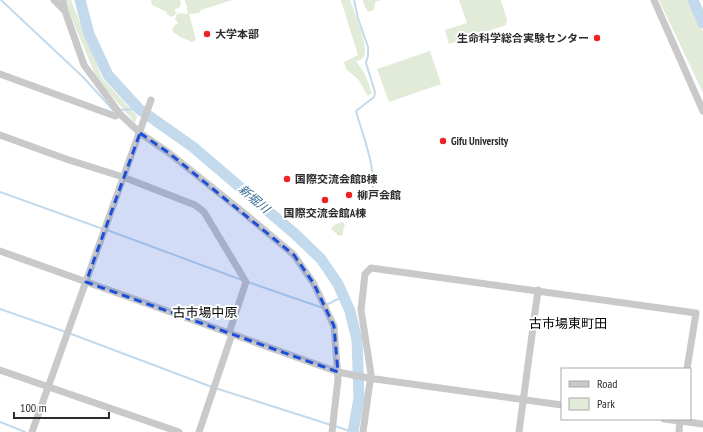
<svg xmlns="http://www.w3.org/2000/svg" width="703" height="432" viewBox="0 0 703 432" font-family="'PT Sans Narrow','Noto Sans JP',sans-serif">
	<style>
		.green { fill: #e1ebd8 }
		.lines { fill: none; stroke-linecap: round; stroke-linejoin: round }
		.stream { stroke: #c2daec; stroke-width: 2 }
		.river { stroke: #c2daec; stroke-width: 11 }
		.minor { stroke: #c9c9c9; stroke-width: 7 }
		.marked { fill: #1d4ed8; fill-opacity: 0.2; stroke: #1d4ed8; stroke-width: 3; stroke-dasharray: 8 5; stroke-linejoin: round }
		.poi-dot { fill: #ed2328; stroke: #fff; stroke-width: 1.5 }
		.labels { text-anchor: middle; stroke-width: 4; stroke-linejoin: round; paint-order: stroke }
		.poi-label { font-size: 11px; font-weight: bold; fill: #2c2c2c; stroke: #fff; text-anchor: start }
		.water-label { font-size: 12px; font-style: italic; fill: #376990; stroke: #fff }
		.quarter-label { font-size: 13px; fill: #000; stroke: #fff }
	</style>
	<rect width="100%" height="100%" fill="#fff"/>
	<path class="green" d="M 67,0 L 71,0 L 102,78 L 137,116 L 135,123 L 97,79 L 69,12 Z
		M 151,0 L 181,0 L 180,1 L 181,4 L 179,8 L 175,9 L 175,11 L 177,13 L 172,17 L 166,14 L 167,12 L 152,5 Z
		M 185,0 L 232,0 L 201,10 L 199,13 L 189,14 L 196,40 L 192,42 L 178,36 L 179,35 L 175,34 L 172,30 L 174,26 L 178,23 L 175,19 L 177,14 L 185,13 L 186,15 L 188,12 L 186,9 L 188,7 L 186,5 Z
		M 341,0 L 350,0 C 354,11 369,46 364,56 C 363,60 359,60 356,61 L 365,74 L 372,93 L 368,96 L 358,79 L 346,69 L 344,62 L 358,55 Z
		M 363,0 L 381,0 L 375,2 L 374,10 L 368,12 L 364,5 Z
		M 459,0 L 501,0 L 507,20 L 506,25 L 449,44 L 445,30 L 467,23 Z
		M 659,0 L 688,0 L 703,32 L 703,93 Z
		M 430,51 L 441,84 L 389,102 L 377,69 Z
		M 343,222 L 345,225 L 343,230 L 343,235 L 339,236 L 331,229 L 332,227 L 336,224 Z"/>
	<g class="lines">
		<path class="stream" d="M 1,0 L 83,77 L 113,110 L 115,110
			M 354,0 L 358,18 L 368,47 L 368,56 L 366,63 L 375,92 L 374,97 L 356,111 C 364,140 378,170 371,200
			M 119,110 L 139,109
			M 0,192 L 103,229
			M 107,230 L 242,280
			M 248,282 L 323,308
			M 326,305 L 344,296
			M 0,309 L 66,332 L 212,387 L 331,425
			M 0,422 L 25,432
			M 335,426 L 352,432"/>
		<path class="river" d="M 80,0 L 89,34 L 108,75 L 139,109 L 193,147 L 295,234 L 321,259 L 338,284 L 350,311 L 357,340 L 359,398 L 353,432
			M 693,0 L 703,23"/>
		<path class="minor" d="M 54,0 L 65,11
			M 63,0 L 65,11 L 84,65 L 120,114 L 140,133 L 169,153 L 244,213 L 294,255 L 314,284 L 334,326 L 338,379 L 332,432
			M 654,0 L 703,111
			M 0,74 L 115,116 L 120,114
			M 0,135 L 66,159 L 123,177 L 195,205 L 204,212 L 246,282 L 229,333
			M 0,251 L 338,372 L 368,378 L 562,405
			M 0,370 L 179,432
			M 664,419 L 703,424
			M 32,432 L 151,100
			M 199,432 L 232,334
			M 363,432 L 371,374 L 361,310 L 365,274 L 371,268 L 696,313 L 687,369
			M 519,432 L 538,290
			M 679,432 L 680,419"/>
	</g>
	<path class="marked" d="M 140,133 L 169,153 L 294,255 L 314,284 L 334,326 L 338,372 L 86,282 Z"/>
	<g class="poi-dot">
		<circle cx="207" cy="34" r="4"/>
		<circle cx="597" cy="38" r="4"/>
		<circle cx="443" cy="141" r="4"/>
		<circle cx="287" cy="179" r="4"/>
		<circle cx="349" cy="195" r="4"/>
		<circle cx="325" cy="200" r="4"/>
	</g>
	<g class="labels">
		<g class="poi-label">
			<text x="215" y="38">大学本部</text>
			<text x="589" y="42" text-anchor="end">生命科学総合実験センター</text>
			<text x="451" y="145">Gifu University</text>
			<text x="295" y="183">国際交流会館B棟</text>
			<text x="357" y="199">柳戸会館</text>
			<text x="325" y="217" text-anchor="middle">国際交流会館A棟</text>
		</g>
		<g class="water-label">
			<text transform="translate(254 199) rotate(40)" y="4">新堀川</text>
		</g>
		<g class="quarter-label">
			<text x="205" y="317">古市場中原</text>
			<text x="568" y="328">古市場東町田</text>
		</g>
	</g>
	<rect x="561" y="368" width="130" height="52" fill="#ffffff" stroke="#ababab"/>
	<rect x="569" y="381" width="20" height="6" fill="#c9c9c9" stroke="#ababab"/>
	<text x="597" y="388" font-size="12" fill="#2c2c2c">Road</text>
	<rect x="569" y="398" width="20" height="12" fill="#e1ebd8" stroke="#ababab"/>
	<text x="597" y="408" font-size="12" fill="#2c2c2c">Park</text>
	<path d="M14 412v6h95v-6" fill="none" stroke="#2c2c2c" stroke-width="2"/>
	<text x="20" y="412" font-size="12" fill="#2c2c2c" stroke="#ffffff" stroke-width="3" paint-order="stroke">100 m</text>
</svg>
